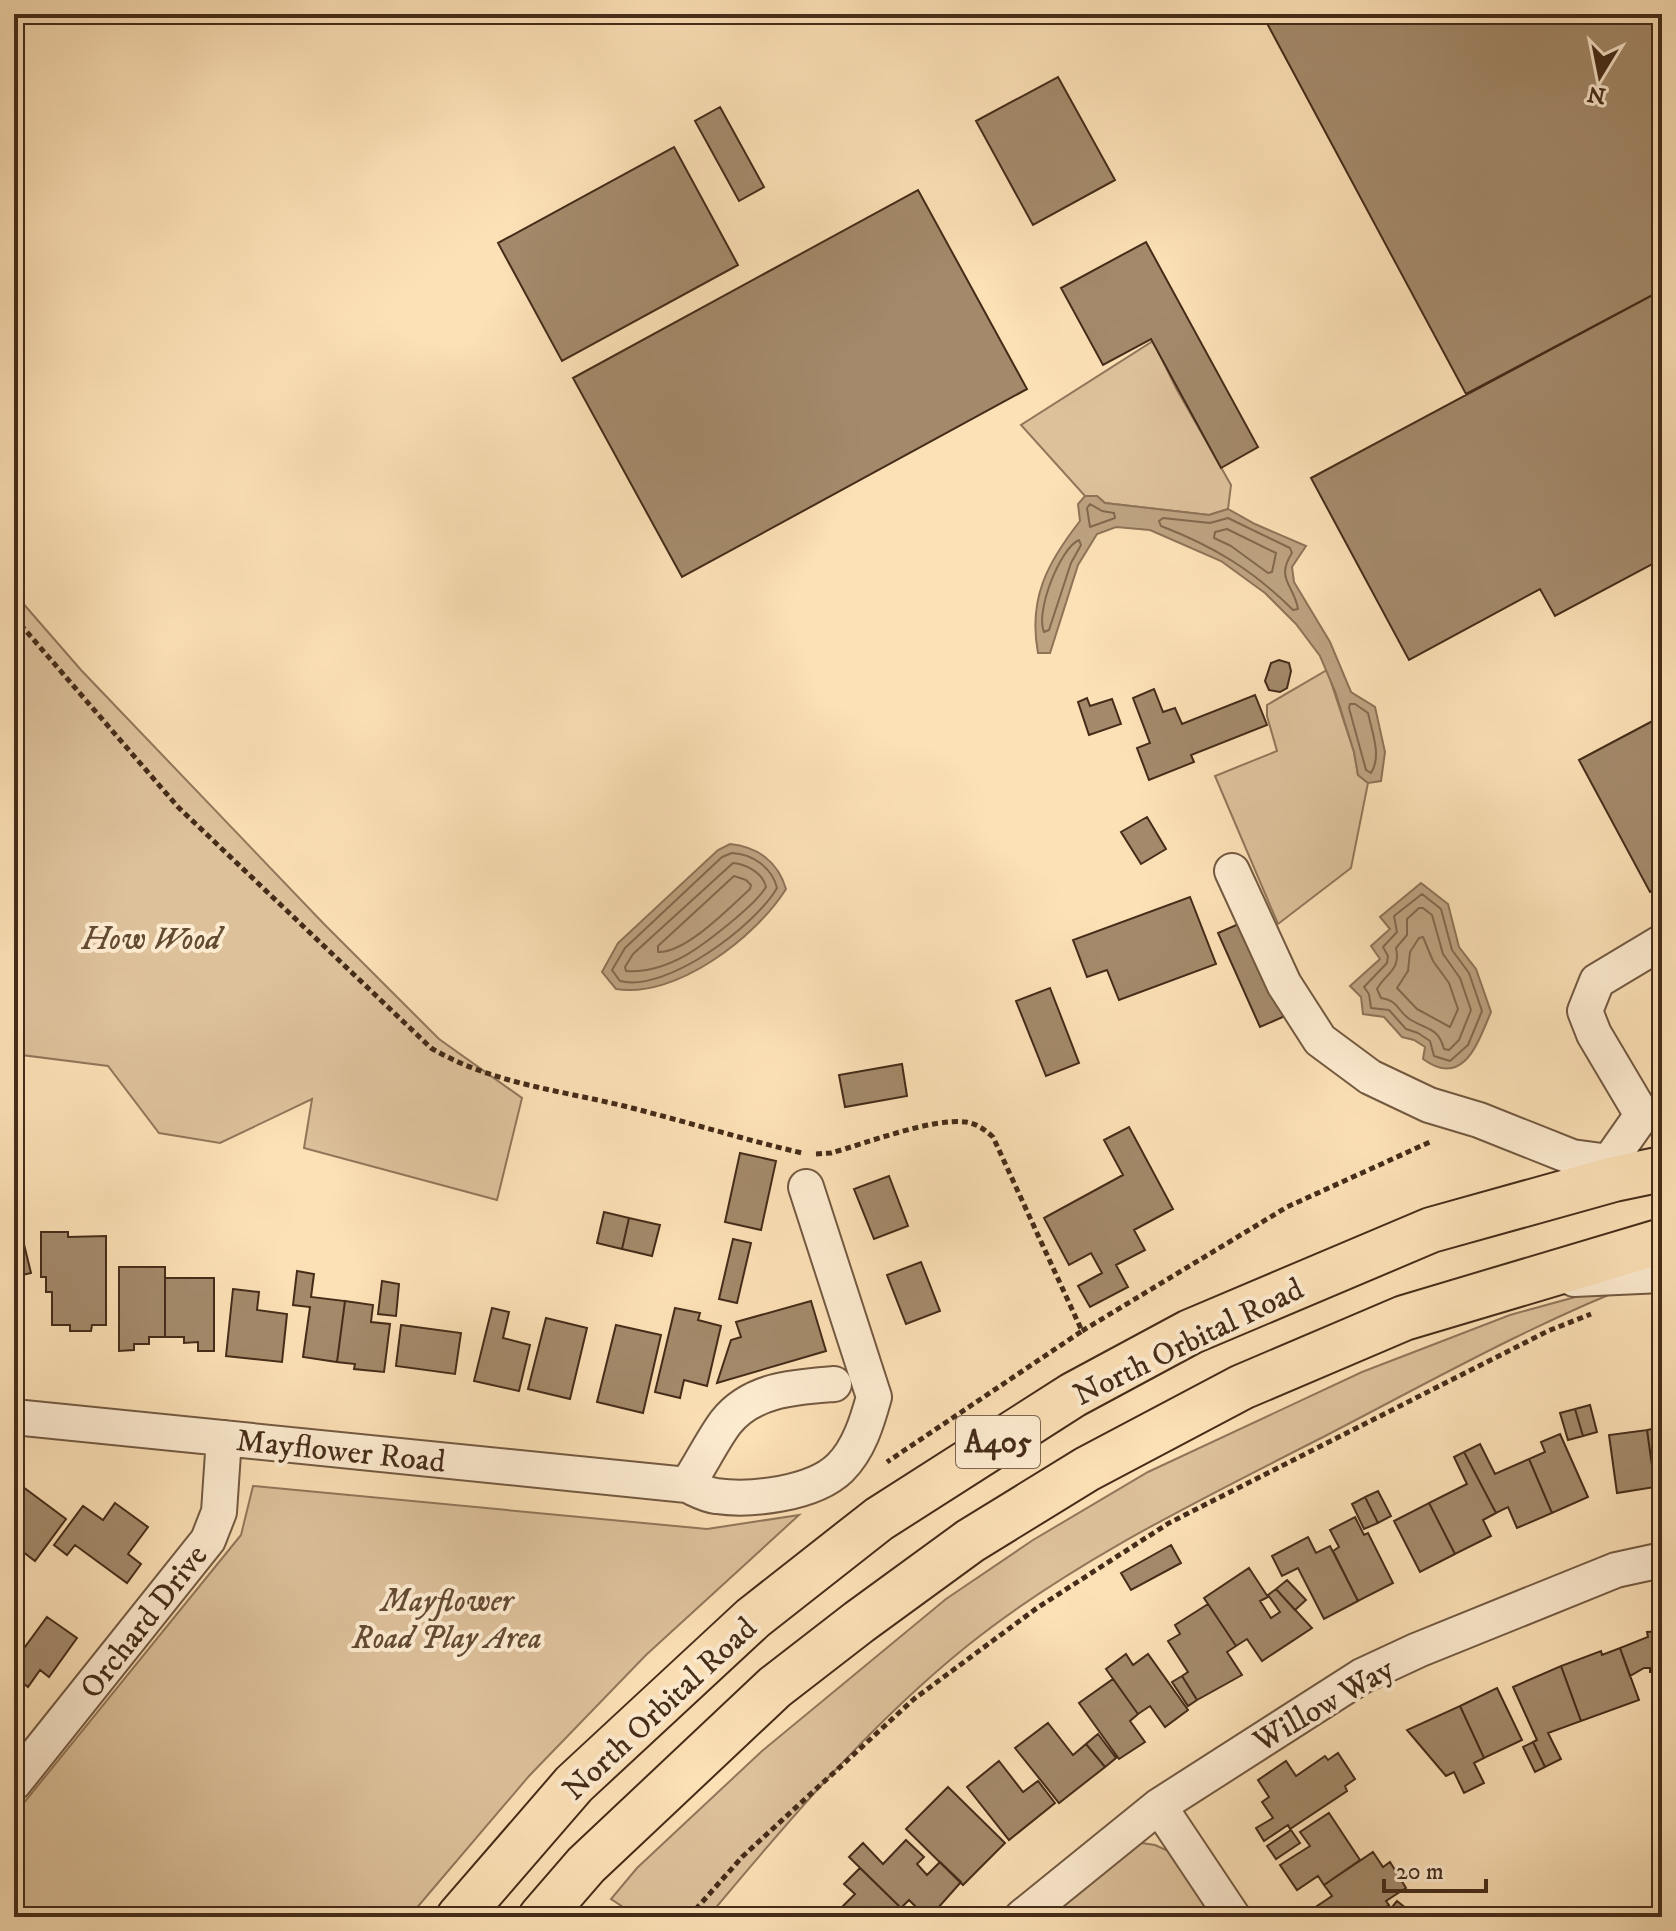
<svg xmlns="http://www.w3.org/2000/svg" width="1676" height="1931" viewBox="0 0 1676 1931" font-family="'IM FELL DW Pica',serif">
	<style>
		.green { fill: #ddc19b; stroke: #91765a; stroke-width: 2 }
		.water { fill: #bea381; stroke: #8e7357; stroke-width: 2 }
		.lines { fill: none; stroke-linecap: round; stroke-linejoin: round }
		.shore { stroke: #82684d; stroke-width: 2 }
		.building { fill: #a48a6b; stroke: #452c19; stroke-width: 2 }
		.minor-casing { stroke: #735940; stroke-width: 38 }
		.highway-casing { stroke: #452c19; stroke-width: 48 }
		.path { stroke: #452c19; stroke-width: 5; stroke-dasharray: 6 4; stroke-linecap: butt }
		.minor { stroke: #fdebd0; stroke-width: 34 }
		.highway { stroke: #fce0b6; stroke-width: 44 }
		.labels { text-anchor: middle; stroke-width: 8; stroke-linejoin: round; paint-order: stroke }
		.shield { fill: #fdebd0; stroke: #7c6550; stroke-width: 2 }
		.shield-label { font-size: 30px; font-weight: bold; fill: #452c19 }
		.park-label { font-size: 32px; font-style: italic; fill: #634a33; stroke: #fdebd0 }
		.street-label { font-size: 32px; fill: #452c19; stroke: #fdebd0 }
	</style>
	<rect width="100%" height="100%" fill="#fce0b6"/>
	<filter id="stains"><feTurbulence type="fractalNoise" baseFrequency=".0025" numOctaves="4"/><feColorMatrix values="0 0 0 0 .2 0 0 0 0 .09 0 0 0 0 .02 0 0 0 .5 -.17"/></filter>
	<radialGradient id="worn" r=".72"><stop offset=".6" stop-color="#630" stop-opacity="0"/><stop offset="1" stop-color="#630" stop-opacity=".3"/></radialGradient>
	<path class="green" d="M 1153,341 L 1176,388 L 1231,485 L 1228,509 L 1209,515 L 1105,503 L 1097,496 L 1085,496 L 1021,425 Z
		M 14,593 L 81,670 L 324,924 L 439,1039 L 522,1098 L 497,1200 L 304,1148 L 312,1099 L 220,1143 L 159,1133 L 108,1066 L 14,1054 Z
		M 1327,670 L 1354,752 L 1358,775 L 1368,783 L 1351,868 L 1278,924 L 1215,776 L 1277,751 L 1267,716 L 1267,705 Z
		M 1643,1281 C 1534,1323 1431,1381 1327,1435 C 1206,1497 1074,1560 967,1646 C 869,1725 789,1820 708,1917 L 638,1917 L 611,1899 L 637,1868 L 762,1751 L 946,1599 L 1033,1540 L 1148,1472 L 1362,1372 L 1510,1315 L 1626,1283 Z
		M 253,1486 L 707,1529 L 799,1515 L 646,1655 L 529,1776 L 409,1917 L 20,1917 L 14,1913 L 14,1815 L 241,1535 Z
		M 1142,1843 L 1155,1845 L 1175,1854 L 1219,1917 L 1055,1917 L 1059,1906 L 1130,1847 Z"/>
	<path class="water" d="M 1085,496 L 1097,496 L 1105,503 L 1209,515 L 1228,509 L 1255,524 L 1306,546 L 1292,567 L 1294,582 L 1330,642 L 1351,692 L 1375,707 L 1385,752 L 1381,781 L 1368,783 L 1358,775 L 1354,752 L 1335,691 L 1320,656 L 1296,624 L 1265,593 L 1221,561 L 1150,530 L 1116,527 L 1097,534 L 1078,565 L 1050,653 L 1038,653 C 1028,599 1047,563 1080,521 L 1078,504 Z
		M 730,844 C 758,847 778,862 786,889 C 756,937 676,999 616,989 L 602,972 L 618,943 L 718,850 Z
		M 1421,883 L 1448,904 L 1459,947 L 1476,969 L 1491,1012 C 1478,1042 1464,1089 1423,1059 L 1425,1047 L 1414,1040 L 1402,1037 L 1384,1017 L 1363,1014 L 1361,997 L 1350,986 L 1380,959 L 1371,946 L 1390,929 L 1380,917 Z"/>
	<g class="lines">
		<path class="shore" d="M 1090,504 L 1102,511 L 1114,513 L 1115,518 L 1090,527 L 1087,508 Z
			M 1163,518 L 1210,523 L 1228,518 L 1290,548 L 1292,553 C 1275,579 1294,585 1298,609 L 1293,610 C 1253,570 1213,546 1161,526 L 1159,521 Z
			M 1227,529 L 1276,553 L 1272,572 L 1268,573 L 1231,546 L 1214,538 L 1215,532 Z
			M 1079,540 L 1081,545 L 1071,563 L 1049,630 L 1044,632 C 1035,612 1060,548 1079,540 Z
			M 1350,704 L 1355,704 L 1368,713 C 1372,732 1382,756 1371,773 L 1366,770 L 1349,708 Z
			M 732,853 C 752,854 772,867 777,888 C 755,926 666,993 620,981 L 612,970 L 625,948 L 722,857 Z
			M 733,863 C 746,864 763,873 766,887 C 758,900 747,908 736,918 C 705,944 669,974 626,971 L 625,967 L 633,954 Z
			M 734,876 L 746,880 L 751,885 L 750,889 C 729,908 686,953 658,952 L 658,946 Z
			M 1422,894 L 1441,909 L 1452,950 L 1469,973 L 1482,1011 L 1468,1045 L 1450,1061 L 1434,1056 L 1430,1041 L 1418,1033 L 1406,1029 L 1389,1010 L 1371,1008 L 1369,994 L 1364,987 L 1387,963 L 1388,956 L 1383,947 L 1397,932 L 1394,916 Z
			M 1419,908 L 1423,908 L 1432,915 L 1443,954 L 1460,978 L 1471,1010 L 1459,1040 L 1449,1050 L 1444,1049 C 1438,1027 1427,1030 1411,1020 C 1397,1012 1400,1001 1381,998 L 1377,989 C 1386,973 1401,970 1396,948 L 1407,935 L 1407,919 Z
			M 1423,937 L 1433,961 L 1449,983 L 1458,1009 L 1450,1027 L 1417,1009 L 1397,988 L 1408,971 L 1410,952 L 1419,938 Z"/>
	</g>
	<path class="building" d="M 1262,14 L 1662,14 L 1662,290 L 1466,394 Z
		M 1058,77 L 1115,180 L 1033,225 L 976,121 Z
		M 720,107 L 764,187 L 739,201 L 695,121 Z
		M 674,147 L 738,265 L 562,361 L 498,243 Z
		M 918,190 L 1027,389 L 682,577 L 573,378 Z
		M 1146,242 L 1258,447 L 1221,468 L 1151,339 L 1103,365 L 1061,288 Z
		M 1662,290 L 1662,559 L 1555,616 L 1540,589 L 1409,660 L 1311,478 Z
		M 1279,660 L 1289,663 L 1291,671 L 1287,688 L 1280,692 L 1269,690 L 1265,681 L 1271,663 Z
		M 1154,689 L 1163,712 L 1175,708 L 1182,724 L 1255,695 L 1267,725 L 1191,755 L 1194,762 L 1149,780 L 1137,748 L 1150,743 L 1133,698 Z
		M 1087,698 L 1090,706 L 1112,699 L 1121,724 L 1089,735 L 1078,702 Z
		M 1662,716 L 1662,886 L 1650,892 L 1579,760 Z
		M 1147,817 L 1166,849 L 1141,864 L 1121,832 Z
		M 1190,897 L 1216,964 L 1119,1000 L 1107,970 L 1087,977 L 1073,940 Z
		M 1243,922 L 1285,1016 L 1260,1027 L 1218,933 Z
		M 1050,988 L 1079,1063 L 1046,1076 L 1016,1001 Z
		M 902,1064 L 907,1096 L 845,1107 L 839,1075 Z
		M 1129,1127 L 1173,1209 L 1134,1230 L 1145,1250 L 1116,1265 L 1128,1287 L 1090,1307 L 1078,1286 L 1102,1273 L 1091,1253 L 1069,1265 L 1044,1218 L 1123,1175 L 1104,1140 Z
		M 740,1153 L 776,1161 L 761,1230 L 725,1222 Z
		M 889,1176 L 908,1226 L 874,1239 L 854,1189 Z
		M 604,1212 L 629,1218 L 622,1249 L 597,1243 Z
		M 629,1218 L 660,1225 L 652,1256 L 622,1249 Z
		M 21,1232 L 31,1273 L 14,1277 L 14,1234 Z
		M 41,1232 L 68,1232 L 68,1237 L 106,1236 L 106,1325 L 92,1325 L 91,1331 L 70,1331 L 70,1325 L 52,1325 L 52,1292 L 46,1292 L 46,1277 L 41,1277 Z
		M 733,1239 L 751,1243 L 737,1303 L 719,1299 Z
		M 921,1262 L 940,1311 L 906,1324 L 887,1275 Z
		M 119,1267 L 165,1267 L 165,1337 L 149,1337 L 149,1344 L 134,1344 L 134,1350 L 119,1351 Z
		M 297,1271 L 314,1274 L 311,1297 L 345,1301 L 337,1362 L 303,1357 L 310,1307 L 293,1305 Z
		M 165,1278 L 214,1278 L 214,1351 L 198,1351 L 198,1342 L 184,1343 L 184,1337 L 165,1337 Z
		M 382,1281 L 399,1284 L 396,1316 L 378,1314 Z
		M 233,1289 L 259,1292 L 257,1310 L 287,1314 L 282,1362 L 226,1356 Z
		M 345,1301 L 373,1305 L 371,1322 L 390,1324 L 384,1372 L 354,1369 L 355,1364 L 337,1362 Z
		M 811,1301 L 826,1351 L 717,1383 L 731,1340 L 741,1337 L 736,1322 Z
		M 492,1308 L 509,1312 L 503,1338 L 530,1345 L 519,1391 L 474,1381 Z
		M 675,1308 L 700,1313 L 698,1320 L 721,1326 L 707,1386 L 684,1380 L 680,1398 L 655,1392 Z
		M 546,1318 L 587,1328 L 570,1399 L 528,1389 Z
		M 401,1325 L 461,1333 L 455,1374 L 396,1366 Z
		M 616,1325 L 661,1335 L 643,1413 L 597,1402 Z
		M 1590,1405 L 1597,1432 L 1583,1436 L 1575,1409 Z
		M 1575,1409 L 1583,1436 L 1568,1440 L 1560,1413 Z
		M 1662,1427 L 1662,1486 L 1655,1487 L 1647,1430 Z
		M 1647,1430 L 1655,1487 L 1617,1493 L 1609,1435 Z
		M 1560,1434 L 1588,1497 L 1552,1513 L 1529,1459 L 1545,1452 L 1541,1442 Z
		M 1480,1444 L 1495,1474 L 1529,1459 L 1552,1513 L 1517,1528 L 1508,1507 L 1496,1513 L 1464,1452 Z
		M 1464,1452 L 1496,1513 L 1483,1520 L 1491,1536 L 1455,1554 L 1429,1503 L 1467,1484 L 1454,1457 Z
		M 15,1481 L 66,1519 L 35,1561 L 14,1545 Z
		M 1378,1491 L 1391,1516 L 1378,1523 L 1365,1497 Z
		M 1365,1497 L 1378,1523 L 1364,1529 L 1352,1504 Z
		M 115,1503 L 148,1527 L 128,1554 L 141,1564 L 127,1583 L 75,1545 L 67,1555 L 54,1545 L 83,1506 L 103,1520 Z
		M 1429,1503 L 1455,1554 L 1420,1572 L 1394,1521 Z
		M 1355,1517 L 1364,1535 L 1368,1533 L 1393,1583 L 1358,1601 L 1333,1551 L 1339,1547 L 1330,1530 Z
		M 1308,1537 L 1316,1553 L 1330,1546 L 1358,1601 L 1324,1619 L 1298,1568 L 1282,1576 L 1272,1556 Z
		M 1171,1545 L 1181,1563 L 1131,1590 L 1121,1573 Z
		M 1249,1568 L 1268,1597 L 1260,1601 L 1271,1618 L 1280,1612 L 1268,1595 L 1276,1589 L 1312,1628 L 1262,1661 L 1247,1639 L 1236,1646 L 1204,1598 Z
		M 1287,1580 L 1306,1600 L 1295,1610 L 1276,1589 Z
		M 1208,1604 L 1236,1646 L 1227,1652 L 1242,1675 L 1197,1700 L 1182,1676 L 1188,1672 L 1168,1641 L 1180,1634 L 1175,1625 Z
		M 47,1617 L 77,1638 L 49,1677 L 40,1670 L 28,1687 L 14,1676 L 14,1653 L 19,1655 Z
		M 1662,1631 L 1662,1672 L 1650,1672 L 1650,1668 L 1644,1668 L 1630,1676 L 1620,1648 L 1648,1637 L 1647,1632 Z
		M 1620,1648 L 1639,1700 L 1581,1721 L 1561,1666 L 1601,1651 L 1602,1655 Z
		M 1126,1654 L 1133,1665 L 1148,1654 L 1188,1710 L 1165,1727 L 1150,1706 L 1138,1714 L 1106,1669 Z
		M 1561,1666 L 1581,1721 L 1548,1733 L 1561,1759 L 1545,1767 L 1533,1742 L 1537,1740 L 1513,1687 Z
		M 1182,1676 L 1197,1700 L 1188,1706 L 1172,1682 Z
		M 1113,1679 L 1138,1714 L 1130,1721 L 1145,1742 L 1119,1759 L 1079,1703 Z
		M 1497,1688 L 1522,1740 L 1484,1758 L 1460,1706 Z
		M 1460,1706 L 1484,1758 L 1474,1763 L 1484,1783 L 1464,1793 L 1454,1772 L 1446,1776 L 1407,1730 Z
		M 1048,1723 L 1073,1755 L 1086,1744 L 1105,1767 L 1059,1803 L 1015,1748 Z
		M 1098,1734 L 1116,1758 L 1105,1767 L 1086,1744 Z
		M 1533,1742 L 1545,1767 L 1535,1772 L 1523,1747 Z
		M 1338,1753 L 1355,1779 L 1345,1786 L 1347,1791 L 1290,1829 L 1288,1825 L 1264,1841 L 1256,1828 L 1273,1818 L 1262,1802 L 1269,1797 L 1258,1780 L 1286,1761 L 1296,1776 L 1325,1756 L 1328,1760 Z
		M 999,1761 L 1023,1792 L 1038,1781 L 1055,1803 L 1009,1840 L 967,1787 Z
		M 948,1787 L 1005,1843 L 963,1885 L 906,1829 Z
		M 1329,1813 L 1360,1860 L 1324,1885 L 1318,1876 L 1297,1890 L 1280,1865 L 1310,1846 L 1300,1832 Z
		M 1291,1830 L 1300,1843 L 1276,1859 L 1267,1846 Z
		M 906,1840 L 924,1857 L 917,1864 L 927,1875 L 940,1862 L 961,1882 L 930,1917 L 926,1917 L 909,1900 L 901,1908 L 849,1857 L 863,1843 L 883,1864 Z
		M 1373,1852 L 1383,1867 L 1390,1862 L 1406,1888 L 1386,1901 L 1389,1905 L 1371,1917 L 1315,1917 L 1311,1910 L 1332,1896 L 1324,1885 Z
		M 860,1868 L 901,1908 L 893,1917 L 850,1917 L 841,1908 L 855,1894 L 844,1884 Z
		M 1397,1901 L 1417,1917 L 1384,1917 Z"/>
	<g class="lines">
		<defs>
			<path id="minor" d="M 1232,871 L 1284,984 L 1320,1040 L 1370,1077 L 1429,1105 L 1479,1120 L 1572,1157 L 1609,1162
				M 1614,1179 L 1609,1162 L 1642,1115 L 1594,1034 L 1585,1011 L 1597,981 L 1662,942
				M 1574,1279 L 1662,1275
				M 14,1417 L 687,1485 C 696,1489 706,1495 716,1496 C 751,1501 813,1494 840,1468 C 859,1449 867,1422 874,1397 L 806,1187
				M 687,1485 C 700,1466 713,1439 726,1422 C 752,1389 796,1387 834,1384
				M 14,1783 L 208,1540 L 219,1512 L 224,1438
				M 1159,1806 L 1233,1917
				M 1022,1917 L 1159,1806 L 1362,1676 L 1418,1650 L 1616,1570 L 1662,1560"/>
			<path id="highway" d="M 459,1917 L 574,1784 L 753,1618 L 879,1519 L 1073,1395 L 1190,1332 L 1431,1230 L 1614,1179 L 1662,1169
				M 541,1917 L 586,1865 L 775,1687 L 859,1622 L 970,1541 L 1087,1469 L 1242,1387 L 1404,1318 L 1662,1241"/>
		</defs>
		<use href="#minor" class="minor-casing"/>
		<use href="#highway" class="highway-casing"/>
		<path class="path" d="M 14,617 L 178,807 L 431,1048 C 490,1083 558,1090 624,1106 C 684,1121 742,1139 802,1153
			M 816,1154 L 831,1153 C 867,1143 931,1118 966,1122 C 977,1124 984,1129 993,1137 L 1082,1331 L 887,1462
			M 1082,1331 L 1287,1207 L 1432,1141
			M 689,1917 L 742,1857 L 914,1699 L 1037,1608 L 1169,1523 L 1548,1331 L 1591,1314"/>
		<use href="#minor" class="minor"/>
		<use href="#highway" class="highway"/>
	</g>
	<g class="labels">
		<rect class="shield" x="956" y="1416" width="84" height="52" rx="6"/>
		<g class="shield-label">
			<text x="998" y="1452">A405</text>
		</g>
		<g class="park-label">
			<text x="151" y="949">How Wood</text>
			<text x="447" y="1611">Mayflower<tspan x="447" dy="37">Road Play Area</tspan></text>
		</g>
		<g class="street-label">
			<text transform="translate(1188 1341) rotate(-26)" y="11">North Orbital Road</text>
			<text transform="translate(341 1450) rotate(6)" y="11">Mayflower Road</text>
			<text transform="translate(143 1621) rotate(-52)" y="11">Orchard Drive</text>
			<text transform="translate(1323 1704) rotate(-30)" y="11">Willow Way</text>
			<text transform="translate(659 1708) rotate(-43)" y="11">North Orbital Road</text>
		</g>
	</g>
	<rect width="1676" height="1931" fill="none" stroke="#fce0b6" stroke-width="48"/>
	<rect x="16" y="16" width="1644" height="1899" fill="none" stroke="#452c19" stroke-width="4"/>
	<rect x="24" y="24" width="1628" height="1883" fill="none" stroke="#452c19" stroke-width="2"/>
	<g transform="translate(1600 76) rotate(190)" stroke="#fdebd0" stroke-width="6" paint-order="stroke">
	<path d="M0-6L14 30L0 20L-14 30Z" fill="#452c19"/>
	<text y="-12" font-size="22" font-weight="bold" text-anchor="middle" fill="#452c19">N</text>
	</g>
	<path d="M1384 1879v12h102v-12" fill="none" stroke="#452c19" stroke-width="4"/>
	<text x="1396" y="1879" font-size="24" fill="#452c19" stroke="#fdebd0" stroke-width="6" paint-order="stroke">20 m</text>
	<rect width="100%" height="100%" filter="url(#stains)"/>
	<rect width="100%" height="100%" fill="url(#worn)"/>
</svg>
